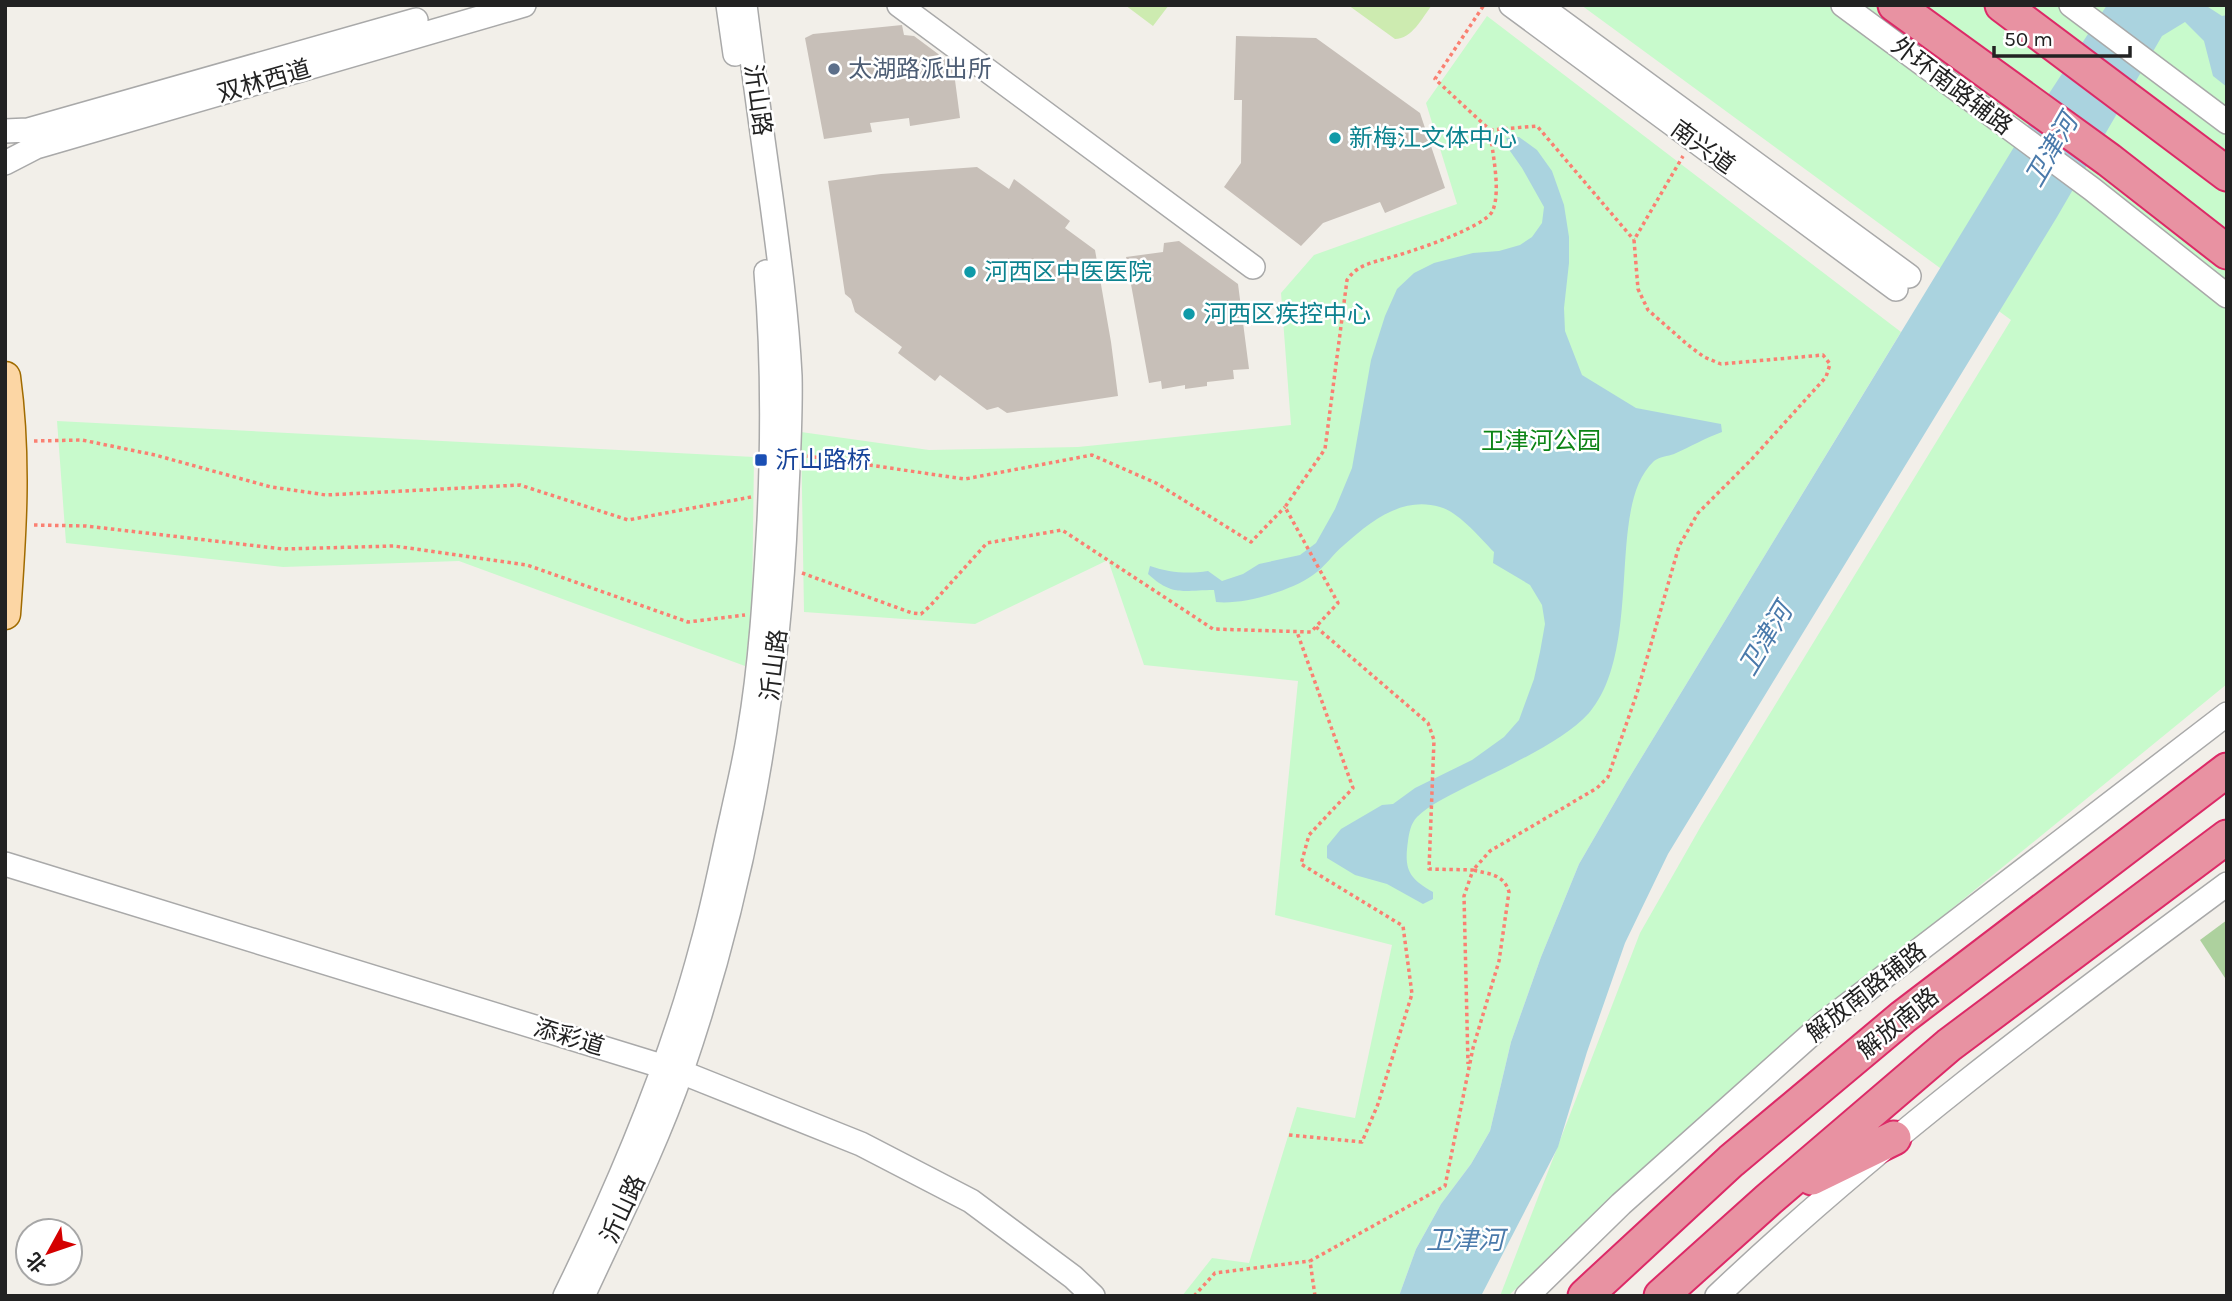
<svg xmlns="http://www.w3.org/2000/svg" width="2232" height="1301" viewBox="0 0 2232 1301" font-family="Karla,'Noto Sans SC',sans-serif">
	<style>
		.grass { fill: #cdebb0 }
		.forest { fill: #add19e }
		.park { fill: #c8facc }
		.water { fill: #aad3df }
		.building { fill: #c7bfb8 }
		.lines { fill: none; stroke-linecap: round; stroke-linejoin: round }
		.minor-casing { stroke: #a9a9a9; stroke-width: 26 }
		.major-casing { stroke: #a06b00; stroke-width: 33 }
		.highway-casing { stroke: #dc2a67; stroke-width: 37 }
		.path { stroke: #fa8072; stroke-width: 3.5; stroke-dasharray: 3.5 3.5; stroke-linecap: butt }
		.minor { stroke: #fff; stroke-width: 23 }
		.major { stroke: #fcd6a4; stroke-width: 30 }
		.highway { stroke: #e892a2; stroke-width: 33 }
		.service-dot { fill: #5c6f8a; stroke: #fff; stroke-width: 2.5 }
		.culture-dot { fill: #0f9aa8; stroke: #fff; stroke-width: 2.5 }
		.transit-dot { fill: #1a4fb4; stroke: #fff; stroke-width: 2.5 }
		.labels { text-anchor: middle; stroke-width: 5; stroke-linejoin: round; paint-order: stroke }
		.service-label { font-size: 24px; fill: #4e5e75; stroke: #fff; text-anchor: start }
		.street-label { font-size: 24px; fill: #222; stroke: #fff }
		.culture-label { font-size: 24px; fill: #0d838f; stroke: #fff; text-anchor: start }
		.park-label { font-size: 24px; fill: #0c8416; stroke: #fff }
		.transit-label { font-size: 24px; fill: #164399; stroke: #fff; text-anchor: start }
		.water-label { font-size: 26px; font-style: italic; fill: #4a7aab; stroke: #fff }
	</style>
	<rect width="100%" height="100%" fill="#f2efe9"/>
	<path class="grass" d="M 1125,5 L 1169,5 L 1153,26 Z
		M 1348,5 L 1432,5 C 1422,18 1412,39 1395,39 Z"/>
	<path class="forest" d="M 2227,920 L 2227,981 L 2200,940 Z"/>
	<path class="park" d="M 1581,5 L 2227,5 L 2227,684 L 1747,1076 L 1508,1296 L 1500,1296 L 1640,933 L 1701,826 L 2011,320 Z
		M 1487,16 L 1901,332 L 1626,783 L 1579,864 L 1541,957 L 1511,1042 L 1490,1131 L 1471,1164 L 1441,1204 L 1416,1249 L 1399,1296 L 1182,1296 L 1212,1258 L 1249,1263 L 1297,1107 L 1355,1118 L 1392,945 L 1275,915 L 1298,681 L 1144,665 L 1108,560 L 975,624 L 804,612 L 801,432 L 929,450 L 1078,447 L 1291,425 L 1281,293 L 1314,255 L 1457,204 L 1426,103 Z
		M 57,421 L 754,457 L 752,608 L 745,666 L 459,561 L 283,567 L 66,543 Z"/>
	<path class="water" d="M 2107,5 L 2205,5 L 2222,16 L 2227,15 L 2227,87 L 2213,76 L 2204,41 L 2185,22 L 2162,36 L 2057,217 L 1668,854 L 1625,943 L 1587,1052 L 1558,1147 L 1481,1296 L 1399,1296 L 1416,1249 L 1441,1204 L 1471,1164 L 1490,1131 L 1511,1042 L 1541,957 L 1579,864 L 1626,783 L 2014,147 Z
		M 1519,137 L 1537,150 L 1552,171 L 1564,205 L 1569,237 L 1569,263 L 1564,308 L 1565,331 L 1582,375 L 1636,408 L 1721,424 L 1722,432 C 1705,438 1690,447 1674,454 C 1668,456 1659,457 1654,461 C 1636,478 1631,505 1628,529 C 1621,584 1627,669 1589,713 C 1562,743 1499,770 1462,789 C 1447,797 1429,805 1417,817 C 1411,823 1409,833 1408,841 C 1404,869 1408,878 1433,892 L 1433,899 L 1423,904 L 1387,884 L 1355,875 L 1327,858 L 1327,846 L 1341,829 L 1382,805 L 1393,804 L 1415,788 L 1472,760 L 1504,737 L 1519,720 L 1534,679 L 1540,652 L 1545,624 L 1542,605 L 1530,585 L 1493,563 L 1494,552 C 1480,538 1459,512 1440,507 C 1402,496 1371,521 1344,545 C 1333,554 1325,567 1313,575 C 1291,591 1243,605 1216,602 L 1214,590 C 1183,590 1173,597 1148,574 L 1150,566 C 1170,573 1188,574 1208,571 L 1222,581 L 1243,574 L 1259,564 L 1300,555 L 1316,543 L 1335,509 L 1352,468 L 1371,360 L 1385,316 L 1397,289 L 1414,273 L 1434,263 L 1473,253 L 1499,251 L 1520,245 L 1532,237 L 1542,223 L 1544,207 L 1522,168 L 1510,151 L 1506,138 Z"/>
	<path class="building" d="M 902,25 L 904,35 L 914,36 L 953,65 L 960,118 L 910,126 L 909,118 L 870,123 L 872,132 L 824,139 L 805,38 L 813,34 Z
		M 1236,36 L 1316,38 L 1420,113 L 1445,188 L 1385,213 L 1380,202 L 1323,223 L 1301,246 L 1224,187 L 1241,163 L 1242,100 L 1234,100 Z
		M 977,167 L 1009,189 L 1014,179 L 1070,221 L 1065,228 L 1095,250 L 1111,342 L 1118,396 L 1007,413 L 998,407 L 987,410 L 940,375 L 935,381 L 898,353 L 902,347 L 855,312 L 851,299 L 845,294 L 828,181 L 881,174 Z
		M 1179,241 L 1238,284 L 1249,369 L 1233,370 L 1234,379 L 1207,382 L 1207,386 L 1185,389 L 1185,385 L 1162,389 L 1161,381 L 1149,383 L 1126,257 L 1163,252 L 1164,243 Z"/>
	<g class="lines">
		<defs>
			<path id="minor" d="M 728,5 L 735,54
				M 899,5 L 1253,267
				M 1511,5 L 1896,289
				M 1539,5 L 1909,276
				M 1843,5 L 2092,189 L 2227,296
				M 2071,5 L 2227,122
				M 5,131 L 28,130 L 416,20
				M 5,163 L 36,147 L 524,5
				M 5,864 L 681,1072 L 861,1144 L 971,1201 L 1073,1277 L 1093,1296
				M 565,1296 C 620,1184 670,1066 702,945 C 714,903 722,859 732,816 C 738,788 745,760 749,733 C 761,663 765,592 769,521 C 773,438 773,355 766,272
				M 583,1296 C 617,1222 655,1148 682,1070 C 744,889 778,700 786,509 C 788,465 791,420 790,376 C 787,316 779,256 771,197 C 762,133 753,69 745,5
				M 1527,1296 L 1621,1204 L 1824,1023 L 2227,714
				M 1717,1296 C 1876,1145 2051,1014 2227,884"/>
			<path id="major" d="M 5,377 C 16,458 11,533 5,614"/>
			<path id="highway" d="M 1895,5 L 2109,160 L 2227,252
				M 2002,5 L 2227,174
				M 1812,1178 L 1894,1138
				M 1585,1296 L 1731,1161 L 1903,1017 L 2227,770
				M 1661,1296 L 1769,1199 L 1949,1045 L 2227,837"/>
		</defs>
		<use href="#minor" class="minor-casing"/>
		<use href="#major" class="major-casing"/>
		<use href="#highway" class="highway-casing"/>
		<path class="path" d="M 1490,130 L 1537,126 L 1634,240
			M 34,441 L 82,440 L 155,455 L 271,487 L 326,495 L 520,485 L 628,520 L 751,497
			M 807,456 L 965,479 L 1092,455 L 1156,483 L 1251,542 L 1285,507
			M 34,525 L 86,526 L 283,549 L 394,546 L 527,565 L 688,622 L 745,615
			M 802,573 L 912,613 L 921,614 L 930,606 L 987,543 L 1062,530 L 1213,629 L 1311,632 L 1338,603 L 1285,507 L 1325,449 L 1347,280 C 1357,265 1371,263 1388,258 C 1408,253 1487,227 1493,210 C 1501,189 1492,152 1490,130 L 1435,79 L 1484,5
			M 1316,627 L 1428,723 L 1434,740 L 1429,869 L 1473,870 L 1464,896 L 1468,1064
			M 1289,1135 L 1362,1142 L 1378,1104 L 1412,994 L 1403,926 L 1301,864 L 1309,835 L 1353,788 L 1297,632
			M 1194,1296 L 1215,1273 L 1310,1261
			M 1315,1296 L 1310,1261 L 1445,1186 L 1473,1048 L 1499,961 L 1509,892 C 1504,874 1489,874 1473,870 L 1490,851 L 1597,788 L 1608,777 L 1637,693 L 1679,546 L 1698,513 L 1751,460 L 1826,377 L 1830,364 L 1823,355 L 1721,364 L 1704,357 L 1688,345 L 1648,310 L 1638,289 L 1634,240 L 1683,156"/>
		<use href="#minor" class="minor"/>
		<use href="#major" class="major"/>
		<use href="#highway" class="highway"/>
	</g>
	<circle class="service-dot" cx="834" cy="69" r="7"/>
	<g class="culture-dot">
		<circle cx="1335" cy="138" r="7"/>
		<circle cx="970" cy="272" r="7"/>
		<circle cx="1189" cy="314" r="7"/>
	</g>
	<rect class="transit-dot" x="754" y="453" width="14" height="14" rx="3.5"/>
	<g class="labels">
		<g class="service-label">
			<text x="848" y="77">太湖路派出所</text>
		</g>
		<g class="street-label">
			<text transform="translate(264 81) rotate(-16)" y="8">双林西道</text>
			<text transform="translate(1952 86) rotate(37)" y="8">外环南路辅路</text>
			<text transform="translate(758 100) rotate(82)" y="8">沂山路</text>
			<text transform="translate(1703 147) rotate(36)" y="8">南兴道</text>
			<text transform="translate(774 665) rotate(-83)" y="8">沂山路</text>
			<text transform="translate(1866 992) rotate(-38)" y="8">解放南路辅路</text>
			<text transform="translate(1898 1023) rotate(-39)" y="8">解放南路</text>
			<text transform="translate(569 1037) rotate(17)" y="8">添彩道</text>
			<text transform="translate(623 1209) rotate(-65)" y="8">沂山路</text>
		</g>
		<g class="culture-label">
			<text x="1349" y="146">新梅江文体中心</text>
			<text x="984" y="280">河西区中医医院</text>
			<text x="1203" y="322">河西区疾控中心</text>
		</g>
		<g class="park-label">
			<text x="1541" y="449">卫津河公园</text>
		</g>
		<g class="transit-label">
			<text x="775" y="468">沂山路桥</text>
		</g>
		<g class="water-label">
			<text transform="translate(2051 150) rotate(-60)" y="9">卫津河</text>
			<text transform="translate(1765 639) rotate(-59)" y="9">卫津河</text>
			<text x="1465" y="1249">卫津河</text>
		</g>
	</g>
	<rect width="2232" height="1301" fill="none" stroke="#222222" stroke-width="14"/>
	<g transform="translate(49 1252) rotate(230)"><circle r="33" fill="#ffffff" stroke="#a7a7a7" stroke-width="2"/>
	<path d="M0-5L12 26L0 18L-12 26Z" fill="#d40000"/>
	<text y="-10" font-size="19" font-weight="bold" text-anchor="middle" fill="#222222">北</text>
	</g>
	<path d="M1994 46v10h136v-10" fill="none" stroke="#222222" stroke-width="3.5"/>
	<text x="2004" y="46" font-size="21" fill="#222222" stroke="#ffffff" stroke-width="5" paint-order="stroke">50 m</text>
</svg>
